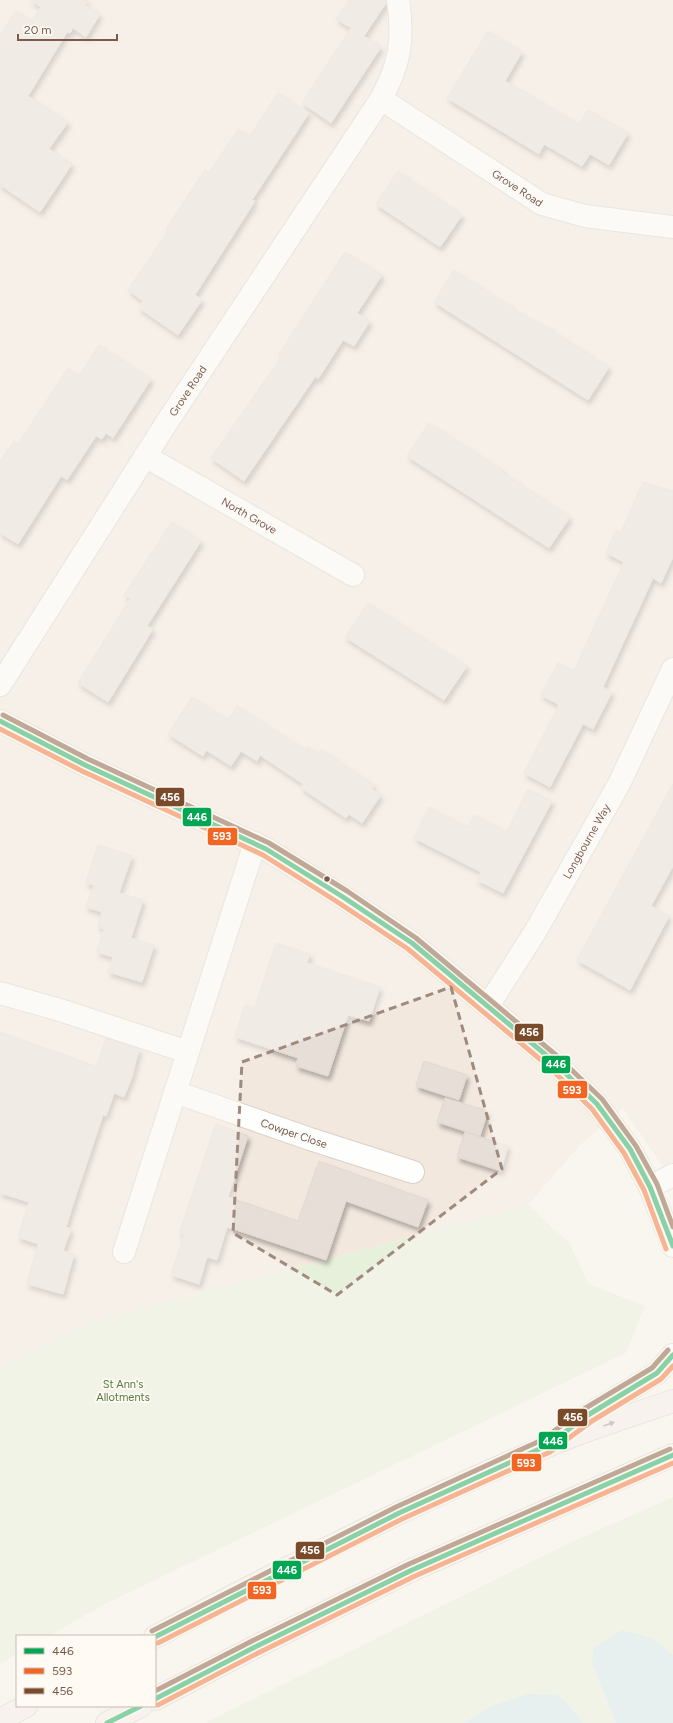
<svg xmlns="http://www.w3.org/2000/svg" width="673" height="1723" viewBox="0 0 673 1723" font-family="Figtree,sans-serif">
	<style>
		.residential { fill: #f2e8de }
		.green { fill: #e7f0db }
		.water { fill: #d0e8ea }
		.building { fill: #e6ded7; stroke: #e2d8d2; filter: url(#shadow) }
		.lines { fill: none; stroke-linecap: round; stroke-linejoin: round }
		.street-casing { stroke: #d7d1cb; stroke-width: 24 }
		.secondary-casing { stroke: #d9d2cb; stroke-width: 24 }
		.primary-casing { stroke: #dad1cc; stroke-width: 24 }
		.street { stroke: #fefefd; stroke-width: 22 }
		.secondary { stroke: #fefefd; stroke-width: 22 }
		.primary { stroke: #f3eee8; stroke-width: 22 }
		.bus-1-casing { stroke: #fffaf3; stroke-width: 8 }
		.bus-2-casing { stroke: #fffaf3; stroke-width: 8 }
		.bus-3-casing { stroke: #fffaf3; stroke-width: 8 }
		.bus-1 { stroke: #00a651; stroke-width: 5 }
		.bus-2 { stroke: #f26522; stroke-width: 5 }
		.bus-3 { stroke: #7a4b2a; stroke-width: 5 }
		.oneway { fill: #a48f83 }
		.marked { fill: none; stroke: #9f8a7d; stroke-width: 3; stroke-dasharray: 8 5; stroke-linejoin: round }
		.bus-dot { fill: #7a5c4d; stroke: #fffaf3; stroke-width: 1.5 }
		.labels { text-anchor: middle; stroke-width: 3.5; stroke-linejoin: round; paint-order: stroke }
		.street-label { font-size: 11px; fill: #7a5c4d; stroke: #fffaf3 }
		.park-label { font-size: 11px; fill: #537a41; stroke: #fffaf3 }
		.line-badge { stroke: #fffaf3; stroke-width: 1.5 }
		.badge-label { font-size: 11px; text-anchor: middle; font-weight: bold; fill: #fff }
	</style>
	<defs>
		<filter id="shadow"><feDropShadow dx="2.5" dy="4.5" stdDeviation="2" flood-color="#0004"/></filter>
	</defs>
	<rect width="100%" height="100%" fill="#f9f5f0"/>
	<path class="residential" d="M 0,0 L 673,0 L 673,1182 L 623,1108 L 580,1145 L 528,1205 L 326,1260 L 99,1319 L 0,1368 Z"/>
	<path class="green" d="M 528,1205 L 569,1243 L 589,1284 L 645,1306 L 626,1353 L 103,1605 L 49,1636 L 17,1636 L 17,1654 L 0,1664 L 0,1368 L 99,1319 L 326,1260 Z
		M 673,1497 L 673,1655 L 652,1638 L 592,1663 L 616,1723 L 583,1723 L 566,1702 L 492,1706 L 463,1723 L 205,1723 L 565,1545 Z"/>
	<path class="water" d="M 622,1630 L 652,1638 L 673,1655 L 673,1723 L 616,1723 L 592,1663 L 594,1647 Z
		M 528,1694 L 556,1695 L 566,1702 L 583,1723 L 463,1723 L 492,1706 Z"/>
	<path class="building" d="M 30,0 L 88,0 L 85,5 L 100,14 L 86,37 L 73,28 L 70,33 L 67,32 L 28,96 L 68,122 L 49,149 L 72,164 L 40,212 L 0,185 L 0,35 L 16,11 L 32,21 L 41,7 Z
		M 349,0 L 386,0 L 386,3 L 364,36 L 381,47 L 331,123 L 302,103 L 351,28 L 336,19 Z
		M 488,31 L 522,52 L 505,81 L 579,124 L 588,110 L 628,133 L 609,165 L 590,154 L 582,166 L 544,144 L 539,154 L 447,98 Z
		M 278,93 L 309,113 L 252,200 L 255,201 L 200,287 L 195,295 L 202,300 L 178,335 L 139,308 L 143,301 L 128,290 L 169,230 L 166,229 L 205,170 L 209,173 L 238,129 L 250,136 Z
		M 398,171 L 462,215 L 440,247 L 376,204 Z
		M 345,252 L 382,275 L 357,313 L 370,321 L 354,346 L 343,340 L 318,379 L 315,377 L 244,481 L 211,458 L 282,356 L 279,354 Z
		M 454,270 L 538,324 L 539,322 L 609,367 L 588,400 L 434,302 Z
		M 99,345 L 151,379 L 113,438 L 106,433 L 102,439 L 96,436 L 67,480 L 61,476 L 18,544 L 0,533 L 0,461 L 14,441 L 18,444 L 68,368 L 79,376 Z
		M 429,423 L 503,470 L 502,472 L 570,517 L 549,548 L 407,456 Z
		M 643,482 L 673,491 L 673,557 L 661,583 L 653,578 L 603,687 L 612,692 L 593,729 L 583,724 L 550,787 L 524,773 L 559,705 L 541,695 L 558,663 L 574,671 L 624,562 L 606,553 L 616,530 L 621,533 Z
		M 172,522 L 201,541 L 147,626 L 153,629 L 108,702 L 78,683 L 130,599 L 124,595 Z
		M 368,603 L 467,666 L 444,700 L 345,637 Z
		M 192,697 L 228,720 L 237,706 L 306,750 L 308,746 L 319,754 L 321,749 L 374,785 L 372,789 L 381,795 L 362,823 L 349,814 L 346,818 L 301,788 L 303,784 L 260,755 L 257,761 L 241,751 L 231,766 L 206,750 L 203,756 L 168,734 Z
		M 673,784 L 673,866 L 651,906 L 669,916 L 630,990 L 577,960 Z
		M 528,789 L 552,801 L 503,893 L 477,880 L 481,872 L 414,838 L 429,807 L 468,827 L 474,815 L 507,832 Z
		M 98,845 L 132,856 L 119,893 L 143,900 L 131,938 L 154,945 L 142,982 L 108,972 L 113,957 L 97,952 L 104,929 L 98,927 L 102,912 L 86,907 L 94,885 L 86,883 Z
		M 276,943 L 310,954 L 307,963 L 380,987 L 369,1021 L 348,1015 L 328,1076 L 296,1066 L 298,1058 L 235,1037 L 245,1005 L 255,1008 Z
		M 0,1032 L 97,1067 L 106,1038 L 139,1049 L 132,1077 L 124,1097 L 114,1093 L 106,1116 L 103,1115 L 76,1195 L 66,1227 L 71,1229 L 63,1251 L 74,1254 L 63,1294 L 27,1284 L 38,1244 L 18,1237 L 29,1202 L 0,1193 Z
		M 424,1061 L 467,1075 L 459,1100 L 416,1086 Z
		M 445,1098 L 488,1111 L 480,1136 L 437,1122 Z
		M 216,1124 L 248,1136 L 228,1197 L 298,1221 L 319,1161 L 428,1200 L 418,1227 L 346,1201 L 326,1260 L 227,1227 L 217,1260 L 207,1257 L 199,1284 L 171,1275 L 184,1235 L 179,1234 Z
		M 465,1132 L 508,1146 L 501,1171 L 457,1157 Z"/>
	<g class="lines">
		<defs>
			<g id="street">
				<path id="s1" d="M 381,99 L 542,204 L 585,216 L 673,227"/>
				<path id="s2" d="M 145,456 L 353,575"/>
				<path id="s3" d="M 0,685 L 169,419 L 381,99 C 400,64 404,40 398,0"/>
				<path d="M 0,993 L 60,1010 L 188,1052"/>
				<path id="s4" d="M 488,1006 L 535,932 L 619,784 L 673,669"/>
				<path id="s5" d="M 175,1092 L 310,1139 L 413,1172"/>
				<path d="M 650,1187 L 673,1175"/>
				<path d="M 124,1252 L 255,843"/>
			</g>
			<path id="secondary" d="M 0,721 L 85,765 L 266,849 L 343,897 L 412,943 L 552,1060 L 597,1104 L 630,1149 L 650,1187 L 673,1246
				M 555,1440 L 588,1415 L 657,1373 L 673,1355"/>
			<path id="primary" d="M 155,1637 C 282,1569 412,1504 545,1447 C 586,1429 630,1416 673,1401
				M 155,1699 L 255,1647 L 412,1570 L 673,1455
				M 0,1720 L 26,1706
				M 107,1723 L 141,1706"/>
		</defs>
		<use href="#street" class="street-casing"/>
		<use href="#secondary" class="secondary-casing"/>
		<use href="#primary" class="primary-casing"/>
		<use href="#street" class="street"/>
		<use href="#secondary" class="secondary"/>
		<use href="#primary" class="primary"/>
		<defs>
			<path id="bus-1" d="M 0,721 L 85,765 L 266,849 L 343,897 L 412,943 L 552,1060 L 597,1104 L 630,1149 L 650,1187 L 673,1246
				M 155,1637 L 399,1513 L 546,1446 L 588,1415 L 657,1373 L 673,1355
				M 155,1699 L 255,1647 L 412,1570 L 673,1455
				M 107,1723 L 141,1706"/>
			<path id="bus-2" d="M 0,729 L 82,771 L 263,855 L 339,903 L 408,949 L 547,1065 L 592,1109 L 624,1153 L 644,1190 L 666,1249
				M 158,1643 L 402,1519 L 550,1452 L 592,1421 L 661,1379 L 673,1366
				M 158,1705 L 258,1653 L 415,1576 L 673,1463"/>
			<path id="bus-3" d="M 3,715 L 88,759 L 269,843 L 347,891 L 416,938 L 556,1055 L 602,1099 L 636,1146 L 657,1184 L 673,1227
				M 152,1631 L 396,1507 L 542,1440 L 584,1409 L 652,1368 L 668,1350
				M 155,1691 L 252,1641 L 409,1564 L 670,1449"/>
		</defs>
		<use href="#bus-1" class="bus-1-casing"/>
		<use href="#bus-2" class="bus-2-casing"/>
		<use href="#bus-3" class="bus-3-casing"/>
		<use href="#bus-1" class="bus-1"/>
		<use href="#bus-2" class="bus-2"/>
		<use href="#bus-3" class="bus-3"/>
	</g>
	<defs><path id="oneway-solid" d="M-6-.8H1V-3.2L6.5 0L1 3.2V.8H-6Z"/></defs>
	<use class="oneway" href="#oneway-solid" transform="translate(609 1424) rotate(-20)"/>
	<path d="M0 0H673V1723H0ZM 451,987 L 502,1169 L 337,1295 L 233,1233 L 242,1062 Z" fill="#f9f5f0" fill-opacity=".55" fill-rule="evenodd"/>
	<path class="marked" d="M 451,987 L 502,1169 L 337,1295 L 233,1233 L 242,1062 Z"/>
	<circle class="bus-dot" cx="327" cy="879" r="3.5"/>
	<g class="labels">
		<g class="street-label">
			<text dy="4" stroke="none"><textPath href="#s1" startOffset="163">Grove Road</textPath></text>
			<text dy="4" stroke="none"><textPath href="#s3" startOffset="349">Grove Road</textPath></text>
			<text dy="4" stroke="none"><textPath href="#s2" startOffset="120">North Grove</textPath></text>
			<text dy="4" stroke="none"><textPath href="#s4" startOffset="192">Longbourne Way</textPath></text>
			<text dy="4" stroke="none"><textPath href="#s5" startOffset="126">Cowper Close</textPath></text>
		</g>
		<g class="park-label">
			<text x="123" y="1388">St Ann's<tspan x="123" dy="13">Allotments</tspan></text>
		</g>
	</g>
	<g class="line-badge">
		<rect x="155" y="787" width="30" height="20" rx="4" fill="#7a4b2a"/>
		<rect x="182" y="807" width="30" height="20" rx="4" fill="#00a651"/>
		<rect x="207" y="827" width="31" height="19" rx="4" fill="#f26522"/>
		<rect x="514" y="1023" width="30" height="19" rx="4" fill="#7a4b2a"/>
		<rect x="541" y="1055" width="30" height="19" rx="4" fill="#00a651"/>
		<rect x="557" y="1080" width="31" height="19" rx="4" fill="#f26522"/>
		<rect x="557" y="1408" width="31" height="19" rx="4" fill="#7a4b2a"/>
		<rect x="538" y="1431" width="30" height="19" rx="4" fill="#00a651"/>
		<rect x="511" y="1453" width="31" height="19" rx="4" fill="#f26522"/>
		<rect x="295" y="1541" width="30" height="19" rx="4" fill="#7a4b2a"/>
		<rect x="272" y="1560" width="30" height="20" rx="4" fill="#00a651"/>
		<rect x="247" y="1581" width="30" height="19" rx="4" fill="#f26522"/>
	</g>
	<g class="badge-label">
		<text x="170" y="801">456</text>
		<text x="197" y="821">446</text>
		<text x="222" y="840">593</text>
		<text x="529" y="1036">456</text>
		<text x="556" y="1068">446</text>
		<text x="572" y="1094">593</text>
		<text x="573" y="1421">456</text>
		<text x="553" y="1445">446</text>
		<text x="526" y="1467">593</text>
		<text x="310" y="1554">456</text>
		<text x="287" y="1574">446</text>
		<text x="262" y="1594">593</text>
	</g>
	<rect x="16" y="1635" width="140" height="72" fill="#fffaf3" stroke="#cabbb1"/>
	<rect x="24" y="1648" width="20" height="6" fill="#00a651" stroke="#cabbb1"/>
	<text x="52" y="1655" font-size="12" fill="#7a5c4d">446</text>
	<rect x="24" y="1668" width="20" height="6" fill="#f26522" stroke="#cabbb1"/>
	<text x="52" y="1675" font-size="12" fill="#7a5c4d">593</text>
	<rect x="24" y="1688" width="20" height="6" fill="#7a4b2a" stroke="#cabbb1"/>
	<text x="52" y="1695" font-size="12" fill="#7a5c4d">456</text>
	<path d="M18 34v6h99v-6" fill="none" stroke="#7a5c4d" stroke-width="2"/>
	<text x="24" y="34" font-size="12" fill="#7a5c4d" stroke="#fffaf3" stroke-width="3" paint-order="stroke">20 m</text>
</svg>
